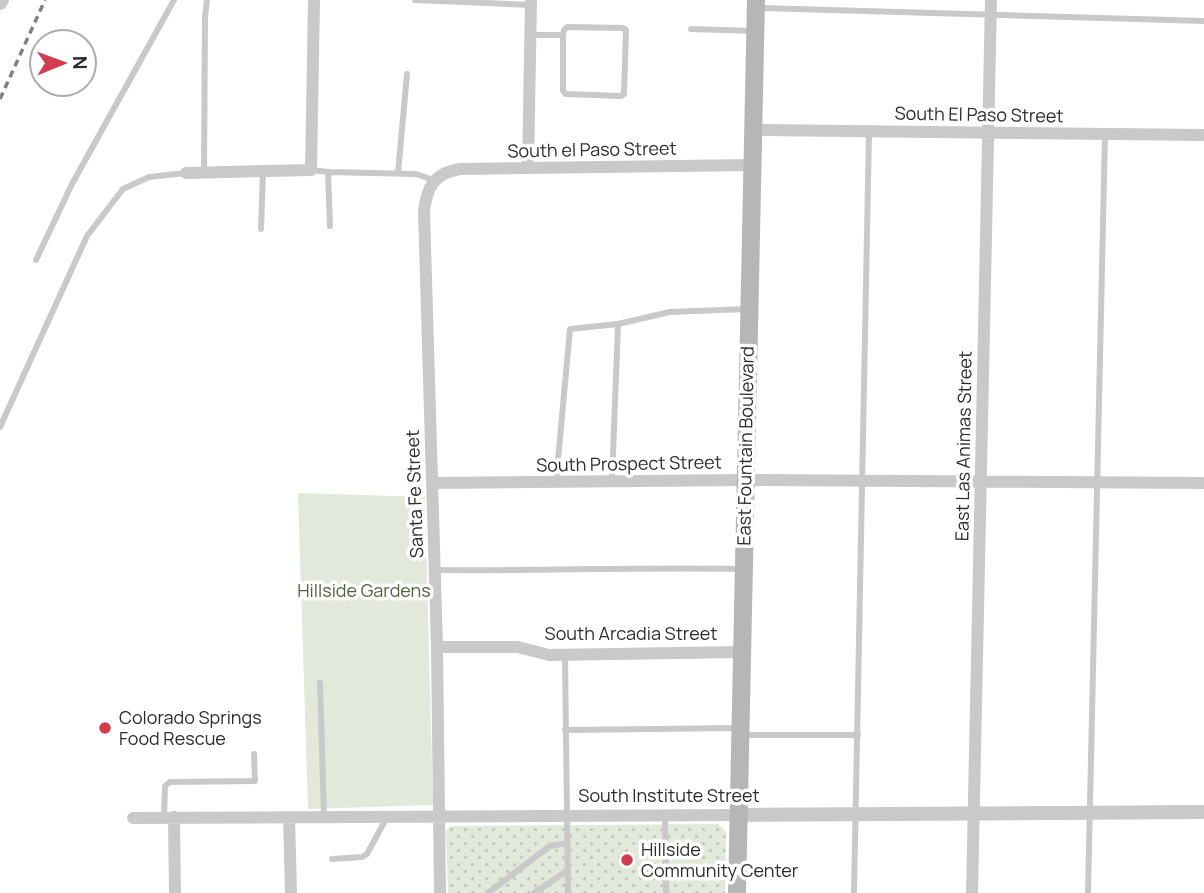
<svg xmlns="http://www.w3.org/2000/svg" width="1204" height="893" viewBox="0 0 1204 893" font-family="Manrope,sans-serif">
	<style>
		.grass { fill: url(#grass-dots) }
		.garden { fill: #e2e8da }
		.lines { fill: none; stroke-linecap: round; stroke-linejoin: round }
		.service { stroke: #c9c9c9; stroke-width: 6 }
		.minor { stroke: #c9c9c9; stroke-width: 12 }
		.tertiary { stroke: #c9c9c9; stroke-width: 14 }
		.secondary { stroke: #b6b6b6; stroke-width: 18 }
		.rail { stroke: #818181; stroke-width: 3.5; stroke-dasharray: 7 5; stroke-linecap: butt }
		.poi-dot { fill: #d53b4f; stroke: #fff; stroke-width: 2.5 }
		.labels { text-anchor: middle; stroke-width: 7; stroke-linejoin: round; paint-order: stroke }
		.street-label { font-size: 18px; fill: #2c2c2c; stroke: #fff }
		.park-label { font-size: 18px; fill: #51633d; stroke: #fff }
		.poi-label { font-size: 18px; fill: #2c2c2c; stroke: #fff; text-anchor: start }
	</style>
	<defs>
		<pattern id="grass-dots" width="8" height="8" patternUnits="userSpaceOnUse" patternTransform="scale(1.75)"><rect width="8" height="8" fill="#e2e8da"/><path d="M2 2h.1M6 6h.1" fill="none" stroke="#c2c7bb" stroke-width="1.8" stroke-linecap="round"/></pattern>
	</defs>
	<rect width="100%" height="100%" fill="#fff"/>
	<path class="grass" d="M 718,824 L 726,832 L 725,893 L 448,893 L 446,831 L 450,826 Z"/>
	<path class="garden" d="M 298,493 L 425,497 L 433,805 L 308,809 Z"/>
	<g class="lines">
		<path class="service" d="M 415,0 L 531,5
			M 758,8 L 1204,21
			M 691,29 L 754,31
			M 530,35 L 563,35 L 564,30 L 567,27 L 623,28 L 626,30 L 624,94 L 621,96 L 566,94 L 563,91 L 563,35
			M 311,170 L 329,172 L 416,174 L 434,180
			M 328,172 L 330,226
			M 204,173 L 205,17 L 207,0
			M 398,173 L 407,74
			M 261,229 L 263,171
			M 36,260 L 72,184 L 174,0
			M 0,427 L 87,236 L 123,189 L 149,177 L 186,173
			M 612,481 L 618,324
			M 556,482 L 570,329 L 618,324 L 670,312 L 747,309
			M 435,570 C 537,571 639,567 741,569
			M 565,656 L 568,893
			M 320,683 L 324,816
			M 565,730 L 738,728
			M 742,735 L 858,735
			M 665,815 L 666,893
			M 164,818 L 165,786 L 170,782 L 255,781 L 254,754
			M 332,859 L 362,857 L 367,854 L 387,817
			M 488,893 L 550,846 L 568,843
			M 534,893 L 568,870
			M 854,893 L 869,132
			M 1088,893 L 1105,134"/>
		<path class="minor" d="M 753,130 L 1204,135
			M 528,168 L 531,0
			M 186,173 L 311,170 L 314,0
			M 433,483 L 745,480 L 1204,483
			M 437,647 L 518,647 L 549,655 L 741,652
			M 174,817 L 175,893
			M 289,817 L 291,893
			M 133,818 L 739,815
			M 440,893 L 437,647 L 424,211 C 427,187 434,173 460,169 L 753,165
			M 972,893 L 991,0"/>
		<path class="tertiary" d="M 0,3 L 2,0
			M 739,815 L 1204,812"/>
		<path class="secondary" d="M 737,893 L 756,0"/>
		<path class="rail" d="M 0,99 L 45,0"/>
	</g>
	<g class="poi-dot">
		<circle cx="105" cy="728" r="7"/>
		<circle cx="627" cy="860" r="7"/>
	</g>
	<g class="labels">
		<g class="street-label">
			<text transform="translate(979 115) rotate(1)" y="6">South El Paso Street</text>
			<text transform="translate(592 150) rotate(-1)" y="6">South el Paso Street</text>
			<text transform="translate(746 446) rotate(-89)" y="6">East Fountain Boulevard</text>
			<text transform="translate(964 446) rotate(-89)" y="6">East Las Animas Street</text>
			<text transform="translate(629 464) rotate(-1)" y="6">South Prospect Street</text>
			<text transform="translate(415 494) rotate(-92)" y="6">Santa Fe Street</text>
			<text x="631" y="640">South Arcadia Street</text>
			<text x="669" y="802">South Institute Street</text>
		</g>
		<g class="park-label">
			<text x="364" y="597">Hillside Gardens</text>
		</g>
		<g class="poi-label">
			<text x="119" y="724">Colorado Springs<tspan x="119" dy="21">Food Rescue</tspan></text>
			<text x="641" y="856">Hillside<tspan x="641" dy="21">Community Center</tspan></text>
		</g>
	</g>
	<g transform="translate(63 63) rotate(89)"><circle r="33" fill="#ffffff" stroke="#ababab" stroke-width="2"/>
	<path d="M0-5L12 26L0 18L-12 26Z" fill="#d53b4f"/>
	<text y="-10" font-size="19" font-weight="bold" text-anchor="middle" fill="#2c2c2c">N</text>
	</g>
</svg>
